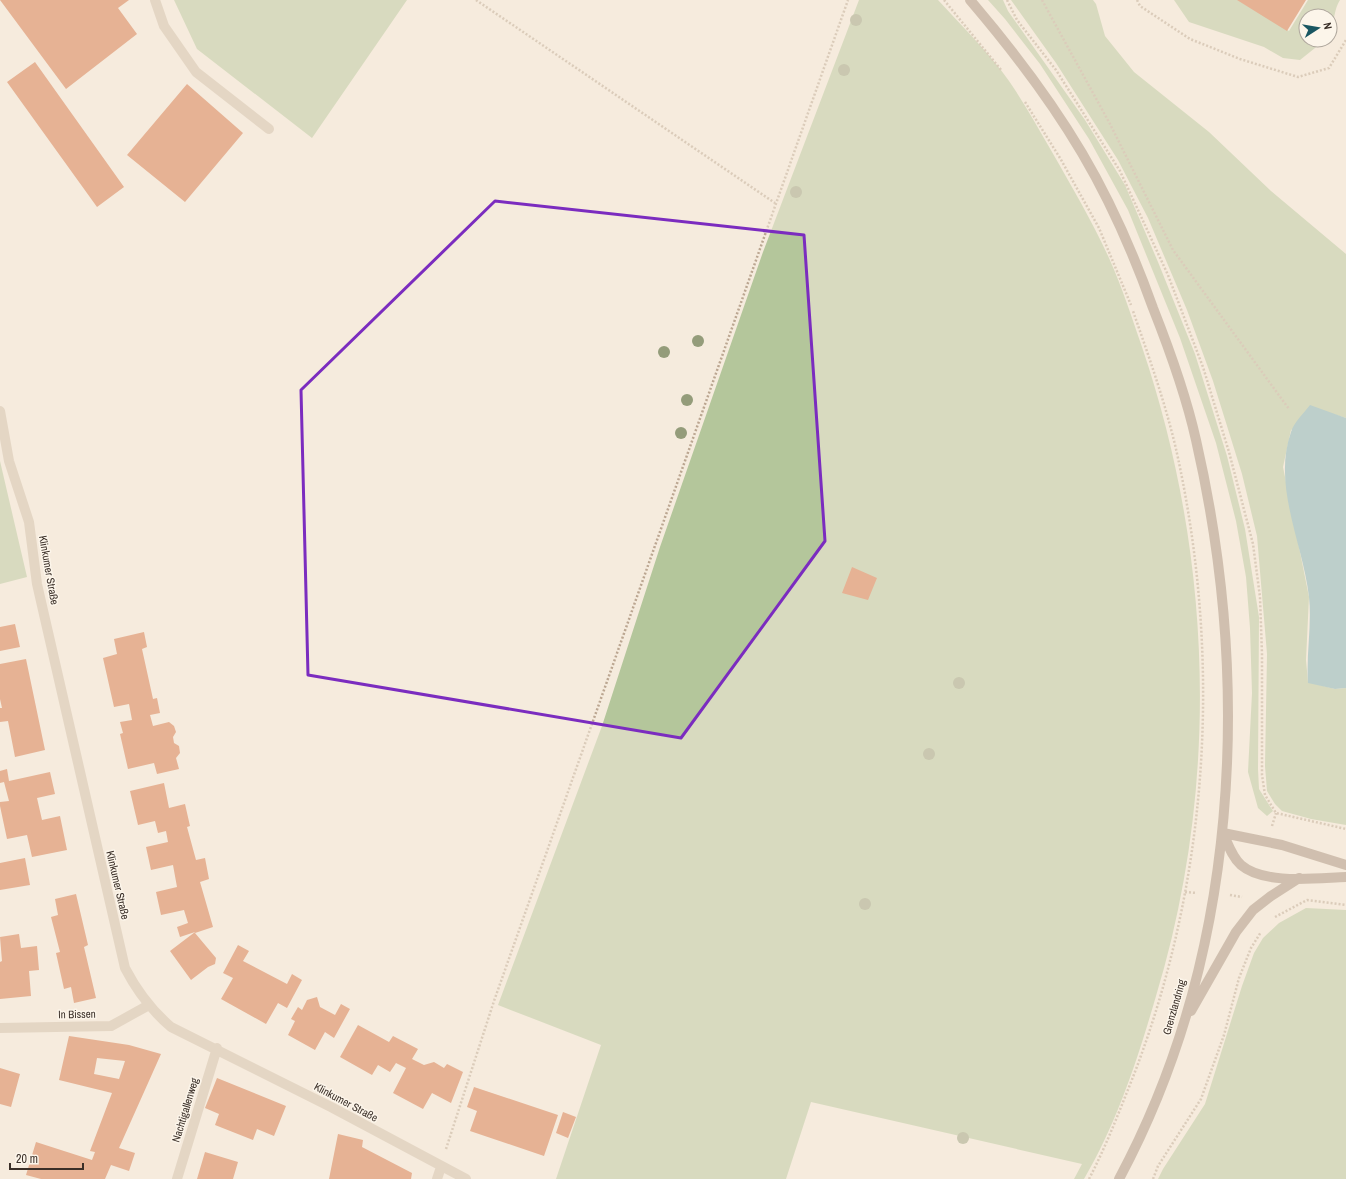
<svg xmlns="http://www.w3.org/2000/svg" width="1346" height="1179" viewBox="0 0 1346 1179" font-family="'Archivo Narrow',sans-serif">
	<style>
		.green { fill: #b4c69b }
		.water { fill: #78aeb5 }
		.building { fill: #d26d3d; fill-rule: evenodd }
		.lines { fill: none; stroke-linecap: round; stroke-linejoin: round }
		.path { stroke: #bba691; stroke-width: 2.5; stroke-dasharray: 2 2; stroke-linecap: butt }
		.lane { stroke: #cfbca7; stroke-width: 10 }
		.street { stroke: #cfbca7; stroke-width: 10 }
		.secondary { stroke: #a38b78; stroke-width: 10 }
		.tree { fill: #949c7a }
		.marked { fill: none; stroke: #7b2cbf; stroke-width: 3; stroke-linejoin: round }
		.labels { text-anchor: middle; stroke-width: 3; stroke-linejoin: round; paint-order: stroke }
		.street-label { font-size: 11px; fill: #3a2f28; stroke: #fcf5ea }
	</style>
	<rect width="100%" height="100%" fill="#f5ebdd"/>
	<path class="green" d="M 174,0 L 407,0 L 312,138 L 197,49 Z
		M 859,0 L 938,0 C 961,25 990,54 1009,81 C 1025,104 1038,128 1052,152 C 1072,187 1092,221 1109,258 C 1122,287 1132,318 1142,347 C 1213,556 1220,785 1156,996 C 1138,1058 1117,1123 1084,1179 L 1074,1179 L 1082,1164 L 811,1102 L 786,1179 L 556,1179 L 601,1045 L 498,1005 L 602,726 L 660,547 L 763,252 Z
		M 988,0 L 1003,0 L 1008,11 L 1085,120 L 1125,185 L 1158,262 L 1195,354 L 1227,456 L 1245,529 L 1259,617 L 1258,769 L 1259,789 L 1273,811 L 1267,816 L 1258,808 L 1248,772 L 1252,693 L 1250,628 L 1246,577 L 1236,521 L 1216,443 L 1180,338 L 1128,210 L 1089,139 L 1040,64 L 1005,19 Z
		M 1011,0 L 1093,0 L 1096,4 L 1105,36 L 1134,72 L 1209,132 L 1271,191 L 1346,254 L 1346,418 L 1333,414 L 1291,430 L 1283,467 L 1309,597 L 1306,660 L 1308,682 L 1335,689 L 1346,688 L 1346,825 L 1311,819 L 1282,811 L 1275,804 L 1267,791 L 1265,766 L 1267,654 L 1257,536 L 1242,474 L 1213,381 L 1187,310 L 1148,218 L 1118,160 L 1056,63 Z
		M 1174,0 L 1238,0 L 1289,31 L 1308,0 L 1340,0 C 1334,9 1335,20 1330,31 L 1330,16 L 1306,16 L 1306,40 L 1325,40 L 1300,60 L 1283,58 L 1264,47 L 1189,22 Z
		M 0,461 L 27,577 L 0,584 Z
		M 1306,908 L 1346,910 L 1346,1179 L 1158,1179 L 1163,1169 L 1205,1104 L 1242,986 L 1254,953 L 1263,938 L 1279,923 Z"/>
	<path class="water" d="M 1310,405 L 1346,418 L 1346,688 L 1335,689 L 1308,683 C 1306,654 1312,625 1309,597 C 1303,543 1272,486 1291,432 C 1294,422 1304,413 1310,405 Z"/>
	<path class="building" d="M 0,0 L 129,0 L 118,8 L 137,34 L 66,89 Z
		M 1237,0 L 1306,0 L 1287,31 Z
		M 35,62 L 124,187 L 97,207 L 7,82 Z
		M 187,84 L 243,133 L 185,202 L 127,155 Z
		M 852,567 L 877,578 L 868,600 L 842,593 Z
		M 15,624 L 20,647 L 0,651 L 0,627 Z
		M 144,632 L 147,647 L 142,649 L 153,699 L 157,698 L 160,713 L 150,715 L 153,726 L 169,722 L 174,726 L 176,732 L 173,737 L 174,743 L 179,746 L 180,753 L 176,758 L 179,769 L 157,774 L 154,763 L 128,769 L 120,734 L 123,733 L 120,722 L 132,720 L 129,704 L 114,707 L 103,658 L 117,654 L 114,639 Z
		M 26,659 L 45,750 L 15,757 L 8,721 L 0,722 L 0,708 L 2,708 L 0,699 L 0,664 Z
		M 7,769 L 9,781 L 50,772 L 55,794 L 37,798 L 42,820 L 60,816 L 67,850 L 32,857 L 27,835 L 7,839 L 0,806 L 0,802 L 9,801 L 4,782 L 0,783 L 0,771 Z
		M 164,783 L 169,808 L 185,804 L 190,826 L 187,827 L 196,860 L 205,858 L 209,879 L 200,882 L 213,927 L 195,933 L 216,958 L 215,964 L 208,967 L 191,980 L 170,951 L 195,932 L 180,937 L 177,927 L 188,923 L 184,910 L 161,915 L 156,892 L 177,887 L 173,865 L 151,870 L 146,847 L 168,842 L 166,831 L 158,833 L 155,821 L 138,825 L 130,791 Z
		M 25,858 L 30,885 L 0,890 L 0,863 Z
		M 76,894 L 88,945 L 84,947 L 96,998 L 74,1003 L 71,987 L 64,989 L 56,953 L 60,952 L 51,917 L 58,915 L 55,899 Z
		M 19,934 L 21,948 L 37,946 L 39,970 L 29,971 L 31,996 L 0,999 L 0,962 L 2,961 L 0,937 Z
		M 238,945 L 249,951 L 243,961 L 287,984 L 292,974 L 302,980 L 287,1008 L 278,1003 L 266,1024 L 221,999 L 233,978 L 223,973 Z
		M 317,997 L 320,1007 L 335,1015 L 341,1004 L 350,1009 L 334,1038 L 325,1032 L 315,1050 L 288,1035 L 295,1021 L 291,1019 L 298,1007 L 302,1010 L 307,1000 Z
		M 358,1025 L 389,1042 L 393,1036 L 418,1049 L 412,1059 L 424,1065 L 434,1062 L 444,1068 L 447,1064 L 463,1072 L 451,1103 L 432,1093 L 423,1109 L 393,1093 L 406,1068 L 396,1063 L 390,1072 L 378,1065 L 372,1075 L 340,1057 Z
		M 69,1036 L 129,1045 L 161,1054 L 119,1148 L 135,1153 L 129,1171 L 111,1165 L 105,1179 L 41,1179 L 26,1175 L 36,1142 L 92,1160 L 95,1152 L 90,1151 L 112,1093 L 59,1080 ZM 97,1058 L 125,1061 L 119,1079 L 94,1074 Z
		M 0,1068 L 20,1074 L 11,1107 L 0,1104 Z
		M 217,1078 L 286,1106 L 274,1136 L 257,1129 L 253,1140 L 215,1125 L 219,1114 L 205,1108 Z
		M 474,1087 L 558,1115 L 544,1156 L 470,1131 L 477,1111 L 467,1107 Z
		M 563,1112 L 576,1117 L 568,1138 L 556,1133 Z
		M 338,1134 L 363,1140 L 362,1147 L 412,1173 L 411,1179 L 329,1179 Z
		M 205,1152 L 238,1162 L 233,1179 L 197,1179 Z"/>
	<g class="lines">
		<path class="path" d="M 476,0 L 775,203
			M 944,0 L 1002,71
			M 1007,0 L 1017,20 L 1056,70 L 1120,171 L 1168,275 L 1203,367 L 1229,452 L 1253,544 L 1260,597 L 1262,654 L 1262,775 L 1265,795 L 1276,813 L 1346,829
			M 1042,0 L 1110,124 L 1173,250 L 1289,409
			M 1137,0 L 1140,6 L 1190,39 L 1240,59 L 1298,77 L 1329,68 L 1346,40
			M 1025,102 L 1060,158 L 1099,228 L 1131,305
			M 1272,826 L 1276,813
			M 1185,892 L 1197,893
			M 1230,895 L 1242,897
			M 1275,917 L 1307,900 L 1346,905
			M 446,1149 L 494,1001 L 848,0
			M 1089,1179 C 1103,1152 1114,1125 1125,1097 C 1209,893 1224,664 1176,449 C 1165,402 1149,357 1133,311
			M 1153,1179 L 1158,1166 L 1201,1099 L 1224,1035 L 1239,978 L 1251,948 L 1261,932"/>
		<path class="lane" d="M 155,0 L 164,26 L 196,72 L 269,129"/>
		<path class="street" d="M 0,411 L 9,461 L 29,522 L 37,584 L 125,968 C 137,991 151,1010 171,1027 L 331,1107 L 466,1179
			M 0,1028 L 111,1026 L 149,1005
			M 177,1179 L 217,1048
			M 437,1179 L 441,1167"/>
		<path class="secondary" d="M 970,0 C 1011,48 1050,99 1082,153 C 1111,202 1134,255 1153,308 C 1170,351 1186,395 1196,440 C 1252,685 1239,955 1119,1179
			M 1223,833 C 1228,844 1232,857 1241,865 C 1264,885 1317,878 1346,877
			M 1223,833 L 1282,845 L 1346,865
			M 1191,1011 L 1236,932 L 1253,910 L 1271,896 L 1299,878"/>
	</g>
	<g class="tree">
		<circle cx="856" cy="20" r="6"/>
		<circle cx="844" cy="70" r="6"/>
		<circle cx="796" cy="192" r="6"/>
		<circle cx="698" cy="341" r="6"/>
		<circle cx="664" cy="352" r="6"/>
		<circle cx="687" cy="400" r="6"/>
		<circle cx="681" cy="433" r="6"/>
		<circle cx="959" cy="683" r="6"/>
		<circle cx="929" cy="754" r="6"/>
		<circle cx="865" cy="904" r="6"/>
		<circle cx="963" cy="1138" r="6"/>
	</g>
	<path d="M0 0H1346V1179H0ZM 495,201 L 804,235 L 825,541 L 681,738 L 308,675 L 301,390 Z" fill="#f5ebdd" fill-opacity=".55" fill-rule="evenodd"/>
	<path class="marked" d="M 495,201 L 804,235 L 825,541 L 681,738 L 308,675 L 301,390 Z"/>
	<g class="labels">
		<g class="street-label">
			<text transform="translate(49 570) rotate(80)" y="4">Klinkumer Straße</text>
			<text transform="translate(118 885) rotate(77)" y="4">Klinkumer Straße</text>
			<text transform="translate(1174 1007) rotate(-74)" y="4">Grenzlandring</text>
			<text transform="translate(77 1014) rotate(-1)" y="4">In Bissen</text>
			<text transform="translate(346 1102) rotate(28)" y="4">Klinkumer Straße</text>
			<text transform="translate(185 1110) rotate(-73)" y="4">Nachtigallenweg</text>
		</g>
	</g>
	<g transform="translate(1318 28) rotate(78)"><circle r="19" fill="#fcf5ea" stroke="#aea69c"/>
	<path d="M0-3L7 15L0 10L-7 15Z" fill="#195661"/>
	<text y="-6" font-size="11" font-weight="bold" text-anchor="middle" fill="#3a2f28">N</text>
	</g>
	<path d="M10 1163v6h73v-6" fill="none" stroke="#3a2f28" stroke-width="2"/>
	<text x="16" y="1163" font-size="12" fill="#3a2f28" stroke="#fcf5ea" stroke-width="3" paint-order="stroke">20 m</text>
</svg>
